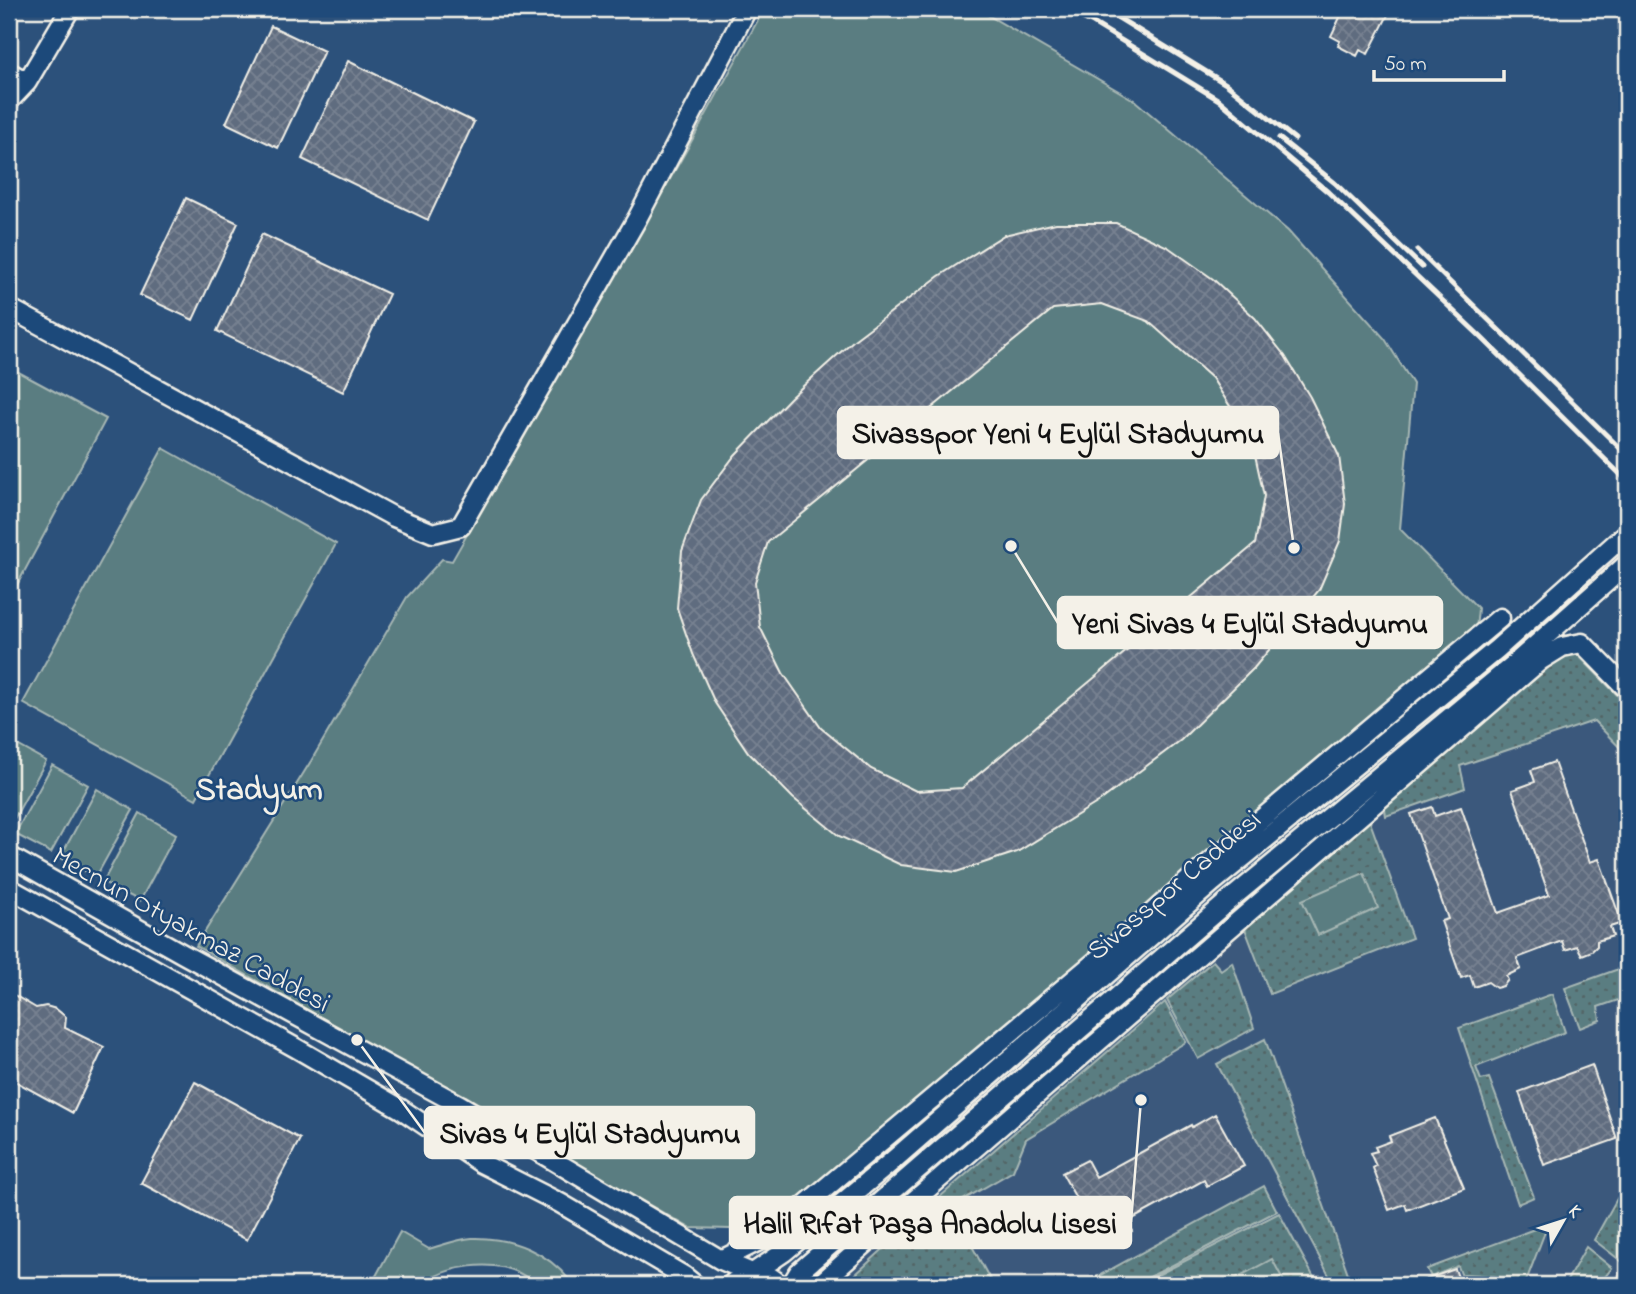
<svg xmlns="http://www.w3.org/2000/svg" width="1636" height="1294" viewBox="0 0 1636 1294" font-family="'Indie Flower',sans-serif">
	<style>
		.built { fill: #3b597c }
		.grass { fill: url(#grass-dots); stroke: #a7b7b4; stroke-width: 2 }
		.park { fill: #5a7d81; stroke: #a7b7b4; stroke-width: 2 }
		.building { fill: url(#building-cross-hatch); stroke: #f4f1e8; stroke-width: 2; fill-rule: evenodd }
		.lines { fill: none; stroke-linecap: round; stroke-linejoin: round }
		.minor-casing { stroke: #f4f1e8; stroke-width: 23 }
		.minor { stroke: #1f4a7a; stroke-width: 18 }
		.rail { stroke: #f4f1e8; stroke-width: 5 }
		.labels { text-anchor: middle; stroke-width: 5; stroke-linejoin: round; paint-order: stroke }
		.street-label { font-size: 28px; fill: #f4f1e8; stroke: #1f4a7a }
		.quarter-label { font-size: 32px; font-weight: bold; fill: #f4f1e8; stroke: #1f4a7a }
		.leader { fill: none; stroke: #f4f1e8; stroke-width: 2.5 }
		.callout-dot { fill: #f4f1e8; stroke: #1f4a7a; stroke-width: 2.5 }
		.callout { fill: #f4f1e8; stroke: #f4f1e8; stroke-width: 2.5 }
		.callout-label { font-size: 30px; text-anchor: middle; font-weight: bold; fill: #111 }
	</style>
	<defs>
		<pattern id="grass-dots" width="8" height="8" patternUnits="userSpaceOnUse" patternTransform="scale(1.75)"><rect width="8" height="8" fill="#5a7d81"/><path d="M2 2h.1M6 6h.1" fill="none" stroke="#526566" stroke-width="1.8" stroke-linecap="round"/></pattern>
		<pattern id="building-cross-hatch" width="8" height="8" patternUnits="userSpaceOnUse" patternTransform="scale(1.75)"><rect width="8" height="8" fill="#5f6c7f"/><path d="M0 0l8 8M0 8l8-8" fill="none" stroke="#778191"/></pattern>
	</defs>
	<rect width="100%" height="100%" fill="#2c517b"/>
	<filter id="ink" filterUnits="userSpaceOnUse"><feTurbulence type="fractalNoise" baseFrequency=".0143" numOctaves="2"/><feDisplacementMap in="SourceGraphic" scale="14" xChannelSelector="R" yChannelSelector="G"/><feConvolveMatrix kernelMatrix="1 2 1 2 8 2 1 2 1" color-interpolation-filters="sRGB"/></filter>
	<g filter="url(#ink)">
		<path class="built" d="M 1581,650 L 1627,696 L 1627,1285 L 840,1285 L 841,1280 L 979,1161 L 1555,654 Z"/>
		<path class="grass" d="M 1555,654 L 1577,654 L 1627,705 L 1627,755 L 1594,721 L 1460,766 L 1465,788 L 1386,816 L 1384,804 Z
			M 1369,819 L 1412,938 L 1270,994 L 1244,926 Z
			M 1213,961 L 1221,970 L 1232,962 L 1254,1028 L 1198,1059 L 1167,1000 Z
			M 1627,966 L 1627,997 L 1598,1007 L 1600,1020 L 1580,1028 L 1565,988 Z
			M 1552,994 L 1565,1032 L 1476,1067 L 1481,1080 L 1489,1078 L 1534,1197 L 1518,1204 L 1459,1028 Z
			M 1165,1002 L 1186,1042 L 1026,1139 L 1013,1171 L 951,1207 L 993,1285 L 844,1285 L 941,1196 Z
			M 1265,1039 L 1352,1285 L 1334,1285 L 1217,1064 Z
			M 1264,1186 L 1277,1211 L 1134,1285 L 1082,1285 Z
			M 1627,1193 L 1627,1258 L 1621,1261 L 1594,1240 L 1619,1195 Z
			M 1279,1213 L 1318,1285 L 1178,1285 L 1177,1282 L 1171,1285 L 1138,1285 Z
			M 1548,1224 L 1525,1284 C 1504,1277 1483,1274 1461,1274 L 1458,1266 L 1431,1277 L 1427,1269 Z
			M 1586,1247 L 1612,1268 L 1605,1277 L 1612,1285 L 1565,1284 Z"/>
		<path class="park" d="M 764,9 L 974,9 L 984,13 L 1134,100 L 1288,231 L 1385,339 L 1413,384 L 1400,529 L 1478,608 L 1476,630 L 772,1230 L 690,1228 L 196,946 L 311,761 L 407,597 L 442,559 L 452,561 L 690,144 Z
			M 9,367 L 106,419 L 9,600 Z
			M 163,448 L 336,544 L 196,799 L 23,703 Z
			M 10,741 L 46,761 L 9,828 L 9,742 Z
			M 52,765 L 88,785 L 51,853 L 15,834 Z
			M 97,789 L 133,810 L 96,877 L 60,858 Z
			M 140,813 L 176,834 L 140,901 L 103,882 Z
			M 1364,873 L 1378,908 L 1318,935 L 1302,900 Z
			M 400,1232 L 429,1249 C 443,1245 458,1239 472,1238 C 511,1237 550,1252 573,1285 C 562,1285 550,1287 539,1285 C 532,1284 528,1277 521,1274 C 493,1259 446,1265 422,1285 L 371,1285 Z
			M 1272,1259 L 1286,1285 L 1223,1285 Z"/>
		<path class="building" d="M 1344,9 L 1391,9 L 1368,54 L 1360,50 L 1357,56 L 1338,46 L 1340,41 L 1331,36 Z
			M 271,26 L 324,51 L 278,148 L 226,123 Z
			M 348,61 L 474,122 L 428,220 L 302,159 Z
			M 186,198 L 238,223 L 193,320 L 140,295 Z
			M 1056,223 L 1116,223 L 1168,247 L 1213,279 L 1255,318 L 1285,356 L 1310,397 L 1339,456 L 1345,504 L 1340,541 L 1319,590 L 1254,668 L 1181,740 L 1100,801 L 1017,852 L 956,872 L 901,865 L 839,836 L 793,798 L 748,752 L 715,703 L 693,654 L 677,608 L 682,551 L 701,500 L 735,455 L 791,397 L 854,340 L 939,276 L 1004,235 ZM 1102,304 L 1148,321 L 1212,378 L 1252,441 L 1264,496 L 1255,544 L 962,788 L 916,791 L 871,769 L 821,728 L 783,673 L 760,627 L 755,582 L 768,542 L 1053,309 Z
			M 262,234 L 389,294 L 343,392 L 217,331 Z
			M 1554,762 L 1590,862 L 1599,859 L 1622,923 L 1610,927 L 1613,936 L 1597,941 L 1597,946 L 1592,951 L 1582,955 L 1577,946 L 1565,950 L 1562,941 L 1517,958 L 1521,969 L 1506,976 L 1508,980 L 1503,986 L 1496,988 L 1488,982 L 1474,987 L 1470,975 L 1461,978 L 1441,921 L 1448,919 L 1411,814 L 1432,807 L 1435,816 L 1461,807 L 1498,913 L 1549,895 L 1512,790 L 1535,782 L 1531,770 Z
			M 9,992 L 36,1008 L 46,1006 L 56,1009 L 66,1017 L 65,1028 L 104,1047 L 73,1113 L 9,1078 Z
			M 1592,1065 L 1617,1139 L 1544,1165 L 1519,1092 Z
			M 195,1082 L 300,1139 L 247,1240 L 141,1183 Z
			M 1215,1114 L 1244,1166 L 1207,1186 L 1204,1180 L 1127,1222 L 1132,1231 L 1118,1238 L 1116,1234 L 1101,1243 L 1062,1173 L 1087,1160 L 1096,1177 L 1191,1125 L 1192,1127 Z
			M 1435,1118 L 1464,1188 L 1407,1210 L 1405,1204 L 1389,1210 L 1373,1168 L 1376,1166 L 1370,1153 L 1377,1151 L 1375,1147 L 1391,1141 L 1389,1136 Z
			M 1455,1269 L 1461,1285 L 1416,1285 L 1416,1283 Z"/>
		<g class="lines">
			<defs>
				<path id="minor" d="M 9,72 L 27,82
					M 9,101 L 27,82 L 70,9
					M 9,308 L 394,517 L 433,533 L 461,526 L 637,219 L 747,9
					M 9,856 L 183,954 L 460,1105 L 721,1260 L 752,1273
					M 9,888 L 296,1048 L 401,1109 L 481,1163 L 560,1203 L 684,1276 L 695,1285
					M 721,1260 L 767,1237 L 1133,930 L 1190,879 L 1500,618
					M 753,1273 L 784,1252 L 890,1163 L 1213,882 L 1497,649 L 1627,533
					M 731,1285 C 745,1270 765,1269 780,1285
					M 791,1285 L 799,1272 L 1227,902 L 1512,666 L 1627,564
					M 819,1285 L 910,1204 L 1541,660 L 1562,647 L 1582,643 L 1627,689"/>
			</defs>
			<use href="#minor" class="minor-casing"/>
			<use href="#minor" class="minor"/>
			<path class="rail" d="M 1062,9 L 1093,23 L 1219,100 L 1328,192 L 1481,337 L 1627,481
				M 1104,9 L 1226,84 L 1295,139
				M 1279,138 L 1335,183 L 1422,267
				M 1417,250 L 1627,455"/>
		</g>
	</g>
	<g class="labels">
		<g class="street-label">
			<text transform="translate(1173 884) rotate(-40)" y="10">Sivasspor Caddesi</text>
			<text transform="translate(192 928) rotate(29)" y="10">Mecnun Otyakmaz Caddesi</text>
		</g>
		<g class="quarter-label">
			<text x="259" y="799">Stadyum</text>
		</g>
	</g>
	<path class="leader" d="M1294 548L1278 433M1011 546L1058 623M357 1040L425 1133M1141 1100L1131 1222"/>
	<g class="callout-dot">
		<circle cx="1294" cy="548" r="7"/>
		<circle cx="1011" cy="546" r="7"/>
		<circle cx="357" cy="1040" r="7"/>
		<circle cx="1141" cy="1100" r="7"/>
	</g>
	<g class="callout">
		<rect x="838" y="407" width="440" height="51" rx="7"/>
		<rect x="1058" y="597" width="384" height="51" rx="7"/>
		<rect x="425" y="1107" width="329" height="51" rx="7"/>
		<rect x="730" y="1197" width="401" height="51" rx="7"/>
	</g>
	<g class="callout-label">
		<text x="1058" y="443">Sivasspor Yeni 4 Eylül Stadyumu</text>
		<text x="1250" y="633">Yeni Sivas 4 Eylül Stadyumu</text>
		<text x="590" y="1143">Sivas 4 Eylül Stadyumu</text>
		<text x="930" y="1233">Halil Rıfat Paşa Anadolu Lisesi</text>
	</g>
	<rect width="1636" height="1294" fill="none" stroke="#1f4a7a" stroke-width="35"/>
	<rect x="18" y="18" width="1601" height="1259" fill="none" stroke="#f4f1e8" stroke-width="2.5" filter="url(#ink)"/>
	<g transform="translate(1563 1221) rotate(51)" stroke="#1f4a7a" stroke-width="5" paint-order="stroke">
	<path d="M0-5L12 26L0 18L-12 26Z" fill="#f4f1e8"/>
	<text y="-10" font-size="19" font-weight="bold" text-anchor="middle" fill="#f4f1e8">K</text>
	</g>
	<path d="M1374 70v10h130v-10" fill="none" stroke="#f4f1e8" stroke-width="3.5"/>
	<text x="1384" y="70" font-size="21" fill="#f4f1e8" stroke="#1f4a7a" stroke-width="5" paint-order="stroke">50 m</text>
</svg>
